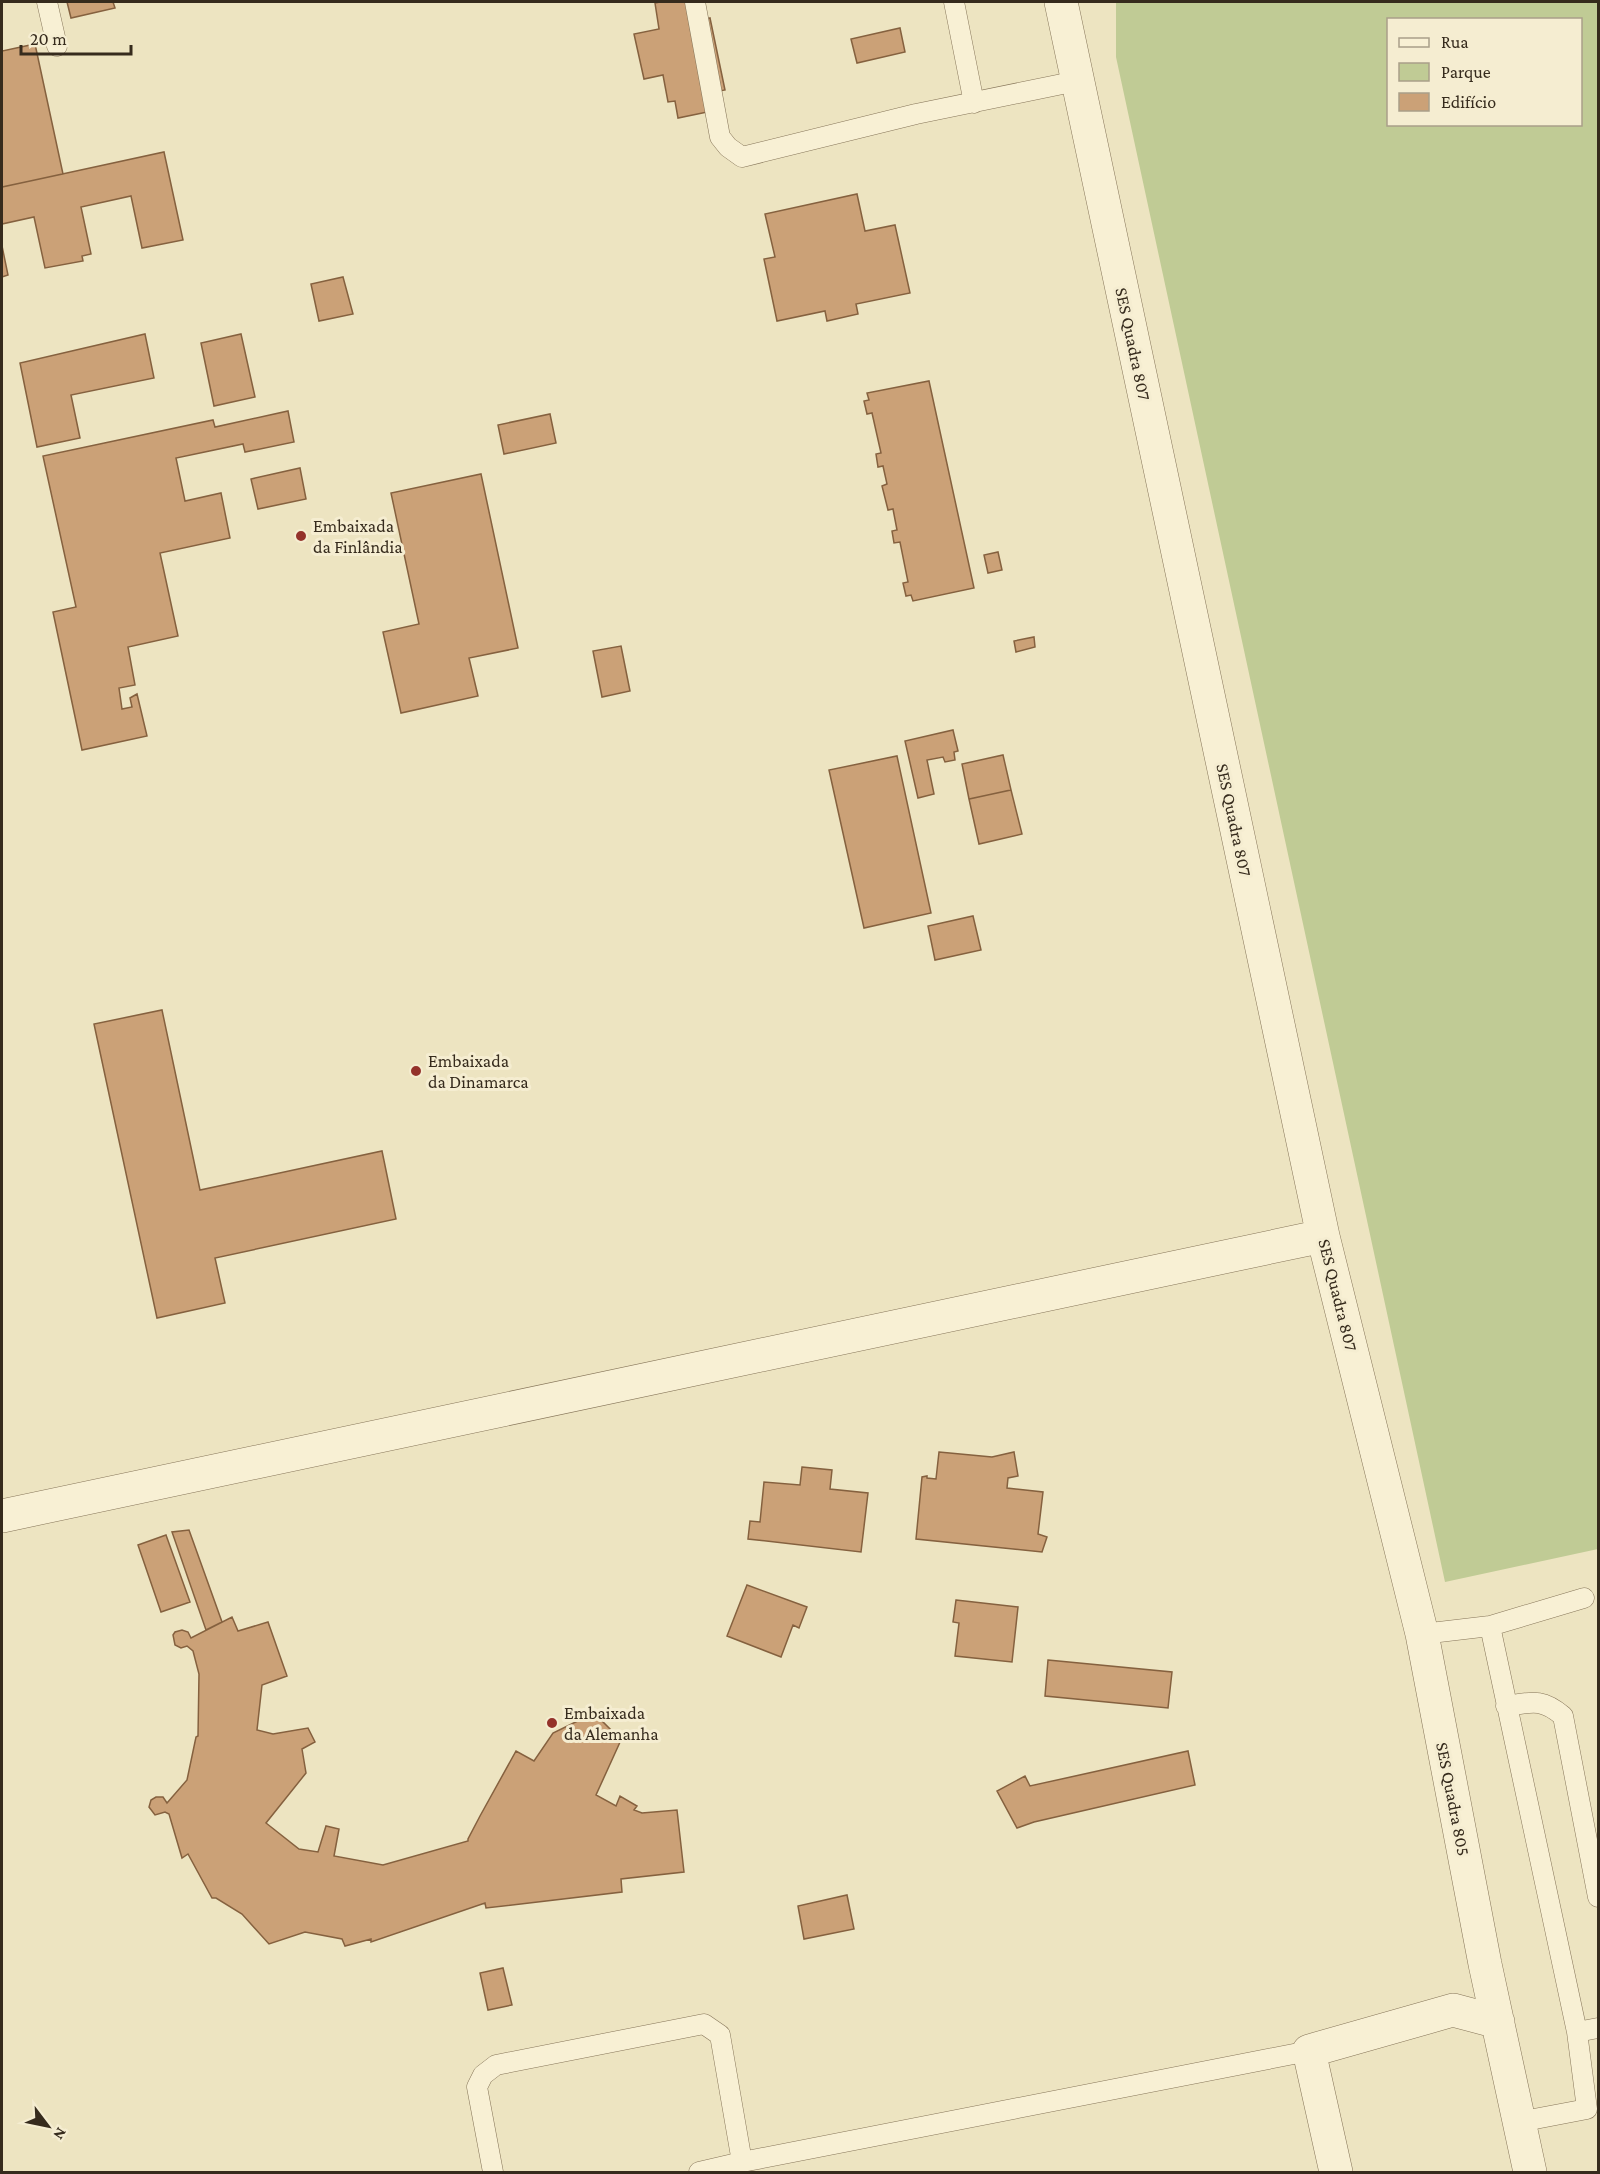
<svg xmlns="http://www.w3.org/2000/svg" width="1600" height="2174" viewBox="0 0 1600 2174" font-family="'Crimson Pro',serif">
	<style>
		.green { fill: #c0cb95; fill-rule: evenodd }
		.building { fill: #cba177; stroke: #85613f; stroke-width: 1.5 }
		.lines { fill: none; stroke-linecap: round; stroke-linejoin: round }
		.service-casing { stroke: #867559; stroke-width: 21 }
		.tertiary-casing { stroke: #867559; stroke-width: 34 }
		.service { stroke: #f8f0d4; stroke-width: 20 }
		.tertiary { stroke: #f8f0d4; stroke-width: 33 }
		.poi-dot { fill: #94322a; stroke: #f5edd1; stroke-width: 2 }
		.labels { text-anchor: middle; stroke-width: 6; stroke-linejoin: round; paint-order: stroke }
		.street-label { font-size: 18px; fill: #362b1d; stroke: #f5edd1 }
		.poi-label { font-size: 18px; fill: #362b1d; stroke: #f5edd1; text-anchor: start }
	</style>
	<rect width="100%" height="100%" fill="#ede4c1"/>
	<path class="green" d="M 1116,2 L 1598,2 L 1598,1549 L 1445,1582 L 1116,57 ZM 1388,20 L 1580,20 L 1580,124 L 1388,124 Z"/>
	<path class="building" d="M 67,2 L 113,2 L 115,8 L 71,18 Z
		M 660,2 L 702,2 L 706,19 L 710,18 L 725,90 L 719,91 L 722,109 L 678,118 L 675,101 L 668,102 L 663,75 L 644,79 L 634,34 L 659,29 L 655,3 Z
		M 900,28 L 905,52 L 857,63 L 851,39 Z
		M 35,44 L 63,174 L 2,187 L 2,51 Z
		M 164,152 L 183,240 L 142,248 L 131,196 L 81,207 L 91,254 L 82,256 L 83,261 L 45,268 L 34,217 L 2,224 L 2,187 Z
		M 857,194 L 865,231 L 895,225 L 910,293 L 856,304 L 858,314 L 827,321 L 825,311 L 777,321 L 764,259 L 775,257 L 765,214 Z
		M 2,246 L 8,275 L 2,277 Z
		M 343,277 L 353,314 L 319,321 L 311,284 Z
		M 145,334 L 154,378 L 71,395 L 80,438 L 37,447 L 20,363 Z
		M 241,334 L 255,397 L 214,406 L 201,343 Z
		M 929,381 L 974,588 L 913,601 L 911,595 L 906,596 L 903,583 L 908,582 L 900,542 L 894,543 L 892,531 L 897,530 L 893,509 L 888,510 L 882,486 L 887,484 L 883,466 L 878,467 L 876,454 L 881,453 L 872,413 L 867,414 L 864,401 L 869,400 L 867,393 Z
		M 288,411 L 294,442 L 245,452 L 243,444 L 176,458 L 185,501 L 221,493 L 230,538 L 160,553 L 178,636 L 128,647 L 135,685 L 119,688 L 122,709 L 132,707 L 130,698 L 137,694 L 147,736 L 82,750 L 53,612 L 76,607 L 43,456 L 213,420 L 215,427 Z
		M 550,414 L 556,443 L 504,454 L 498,425 Z
		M 300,468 L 306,499 L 258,509 L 251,479 Z
		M 481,474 L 518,648 L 469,658 L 478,696 L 401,713 L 383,632 L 419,624 L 391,493 Z
		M 998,552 L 1002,570 L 988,573 L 984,555 Z
		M 1034,637 L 1035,647 L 1016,652 L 1014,641 Z
		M 621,646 L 630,691 L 602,697 L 593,651 Z
		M 953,730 L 958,751 L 954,752 L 955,760 L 945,762 L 943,757 L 927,760 L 934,794 L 918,798 L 905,741 Z
		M 1003,755 L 1011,790 L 969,799 L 962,764 Z
		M 897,756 L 931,913 L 864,928 L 829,770 Z
		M 1011,790 L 1022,834 L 979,844 L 969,799 Z
		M 973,916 L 981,950 L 935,960 L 928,926 Z
		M 162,1010 L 200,1190 L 382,1151 L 396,1219 L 215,1258 L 225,1303 L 157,1318 L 94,1024 Z
		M 939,1452 L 992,1457 L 1014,1452 L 1018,1476 L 1008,1478 L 1007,1488 L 1043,1492 L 1038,1534 L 1047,1537 L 1042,1552 L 916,1539 L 922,1477 L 927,1476 L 927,1478 L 936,1479 Z
		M 802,1467 L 832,1470 L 830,1489 L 868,1493 L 861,1552 L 748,1539 L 750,1521 L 760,1522 L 764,1482 L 800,1485 Z
		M 189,1530 L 222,1622 L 206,1630 L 172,1532 Z
		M 166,1535 L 190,1602 L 161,1612 L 138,1545 Z
		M 747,1585 L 807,1607 L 799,1628 L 793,1625 L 781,1657 L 727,1636 Z
		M 956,1600 L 1018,1607 L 1012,1662 L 955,1656 L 959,1623 L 953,1622 Z
		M 232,1617 L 238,1631 L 268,1622 L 287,1676 L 262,1685 L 257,1730 L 273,1734 L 308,1728 L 315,1742 L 302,1749 L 306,1773 L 266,1823 L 299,1849 L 318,1852 L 326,1826 L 339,1829 L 334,1856 L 383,1865 L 468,1841 L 468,1839 L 480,1816 L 516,1751 L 534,1761 L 553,1733 L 594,1713 L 621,1740 L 596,1795 L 616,1806 L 620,1796 L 637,1806 L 634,1810 L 642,1813 L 677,1810 L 684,1872 L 621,1879 L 622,1892 L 486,1908 L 485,1903 L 371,1942 L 371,1939 L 345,1946 L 342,1939 L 305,1932 L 269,1944 L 242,1914 L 216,1898 L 212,1898 L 188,1854 L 182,1858 L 169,1814 L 165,1812 L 155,1815 L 149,1807 L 151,1800 L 156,1797 L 163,1797 L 167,1803 L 187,1780 L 196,1737 L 198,1736 L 199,1674 L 193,1651 L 187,1646 L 181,1648 L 175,1645 L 173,1635 L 175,1632 L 182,1630 L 188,1632 L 191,1638 Z
		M 1048,1660 L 1172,1672 L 1168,1708 L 1045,1696 Z
		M 1188,1751 L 1195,1785 L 1034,1822 L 1017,1828 L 997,1791 L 1025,1776 L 1030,1786 Z
		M 847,1895 L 854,1929 L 804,1939 L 798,1906 Z
		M 503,1968 L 512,2005 L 488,2010 L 480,1973 Z"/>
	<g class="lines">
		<defs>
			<path id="service" d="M 47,2 L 57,46
				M 695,2 L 720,137 L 728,147 L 742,157 L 916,114 L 1077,81
				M 954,2 L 974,103
				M 1490,1626 L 1584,1598
				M 1422,1634 L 1490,1626 L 1577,2032 L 1587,2109 L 1519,2122
				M 1506,1706 C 1532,1702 1542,1698 1563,1716 L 1598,1897
				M 1577,2032 L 1598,2028
				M 493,2172 L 477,2087 L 483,2075 L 496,2065 L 704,2024 L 720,2035 L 742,2162
				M 699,2172 L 742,2162 L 1309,2051"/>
			<path id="tertiary" d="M 1061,2 L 1323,1236 L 1422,1634 L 1485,1964 L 1530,2172
				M 2,1516 L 1323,1236
				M 1336,2172 L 1309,2051 L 1453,2010 L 1498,2022"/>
		</defs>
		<use href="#service" class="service-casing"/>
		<use href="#tertiary" class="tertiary-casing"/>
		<use href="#service" class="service"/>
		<use href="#tertiary" class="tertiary"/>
	</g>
	<g class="poi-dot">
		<circle cx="301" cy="536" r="6"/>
		<circle cx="416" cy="1071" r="6"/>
		<circle cx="552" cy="1723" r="6"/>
	</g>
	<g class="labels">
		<g class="street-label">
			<text transform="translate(1133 344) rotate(78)" y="6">SES Quadra 807</text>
			<text transform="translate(1234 820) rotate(78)" y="6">SES Quadra 807</text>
			<text transform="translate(1338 1295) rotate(76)" y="6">SES Quadra 807</text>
			<text transform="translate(1453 1799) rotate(79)" y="6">SES Quadra 805</text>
		</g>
		<g class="poi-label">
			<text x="313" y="532">Embaixada<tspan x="313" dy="21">da Finlândia</tspan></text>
			<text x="428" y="1067">Embaixada<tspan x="428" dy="21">da Dinamarca</tspan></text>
			<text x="564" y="1719">Embaixada<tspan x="564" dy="21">da Alemanha</tspan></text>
		</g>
	</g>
	<rect width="1600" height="2174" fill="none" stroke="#362b1d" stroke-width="6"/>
	<rect x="1387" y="18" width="195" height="108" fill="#f5edd1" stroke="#a99f89" stroke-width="1.5"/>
	<rect x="1399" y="38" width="30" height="9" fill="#f8f0d4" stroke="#a99f89" stroke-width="1.5"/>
	<text x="1441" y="48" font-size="18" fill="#362b1d">Rua</text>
	<rect x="1399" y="63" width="30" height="18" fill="#c0cb95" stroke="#a99f89" stroke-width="1.5"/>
	<text x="1441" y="78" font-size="18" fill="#362b1d">Parque</text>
	<rect x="1399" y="93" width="30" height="18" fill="#cba177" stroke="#a99f89" stroke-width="1.5"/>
	<text x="1441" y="108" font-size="18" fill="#362b1d">Edifício</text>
	<g transform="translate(48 2126) rotate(122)" stroke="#f5edd1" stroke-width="4.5" paint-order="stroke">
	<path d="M0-4.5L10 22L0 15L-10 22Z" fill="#362b1d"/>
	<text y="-9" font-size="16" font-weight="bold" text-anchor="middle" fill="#362b1d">N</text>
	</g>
	<path d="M21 45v9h110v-9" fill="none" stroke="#362b1d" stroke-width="3"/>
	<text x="30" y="45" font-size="18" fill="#362b1d" stroke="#f5edd1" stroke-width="4.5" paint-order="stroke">20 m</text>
</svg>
